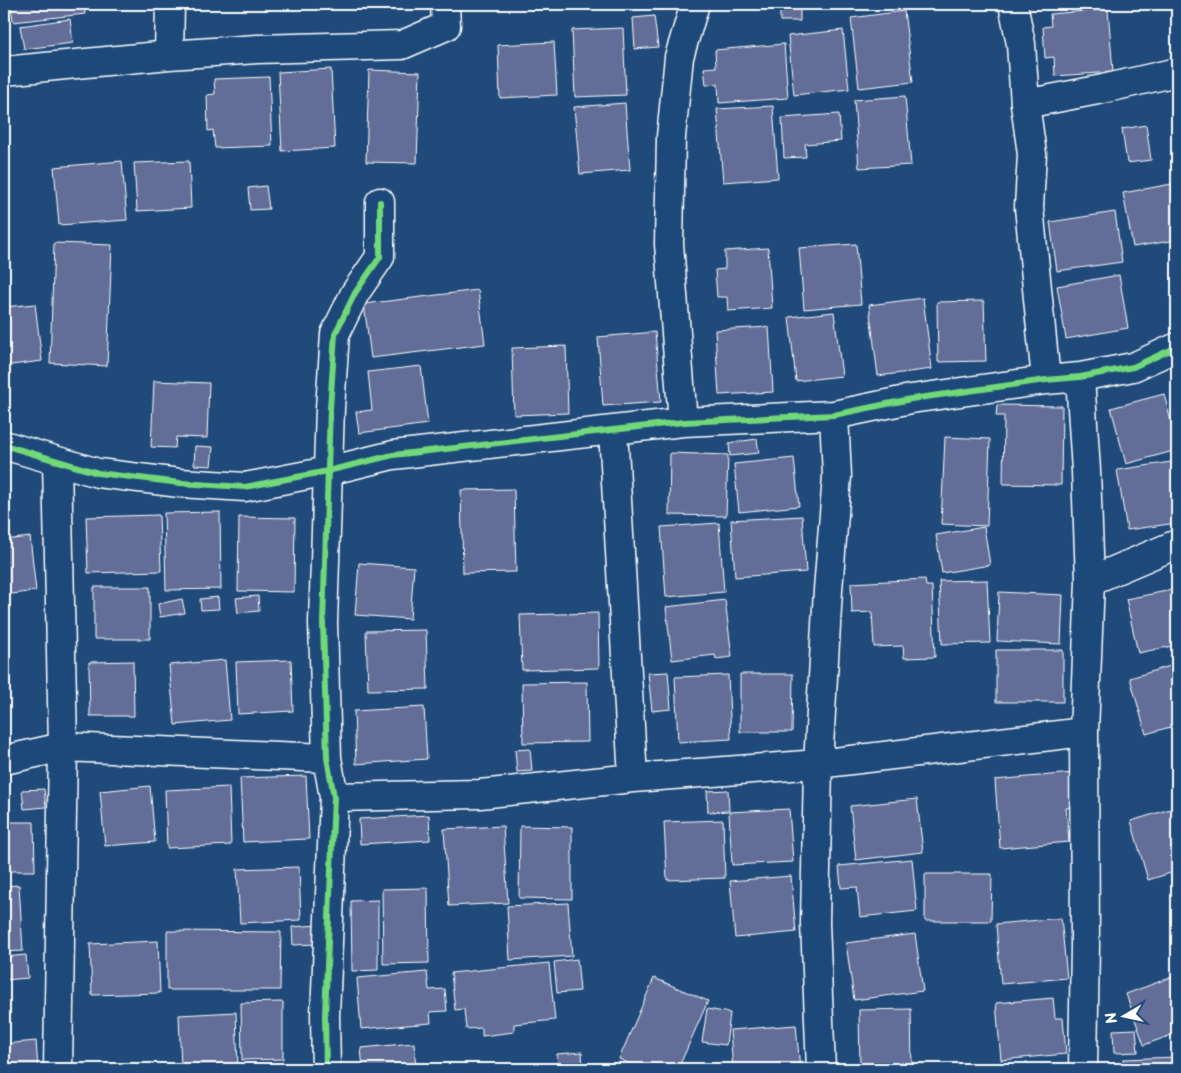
<svg xmlns="http://www.w3.org/2000/svg" width="1181" height="1073" viewBox="0 0 1181 1073" font-family="'Playpen Sans',sans-serif">
	<style>
		.building { fill: #636e98; stroke: #fff }
		.lines { fill: none; stroke-linecap: round; stroke-linejoin: round }
		.minor-casing { stroke: #fff; stroke-width: 31 }
		.minor { stroke: #1f4a7a; stroke-width: 28 }
		.cycleway-casing { stroke: #1f4a7a; stroke-width: 9 }
		.cycleway { stroke: #71d979; stroke-width: 6 }
	</style>
	<rect width="100%" height="100%" fill="#1f4a7a"/>
	<filter id="ink" filterUnits="userSpaceOnUse"><feTurbulence type="fractalNoise" baseFrequency=".02" numOctaves="2"/><feDisplacementMap in="SourceGraphic" scale="10" xChannelSelector="R" yChannelSelector="G"/><feConvolveMatrix kernelMatrix="1 2 1 2 8 2 1 2 1" color-interpolation-filters="sRGB"/></filter>
	<g filter="url(#ink)">
		<path class="building" d="M 11,4 L 84,4 L 85,14 L 13,22 Z
			M 780,4 L 800,4 L 800,21 L 780,21 Z
			M 1108,9 L 1113,72 L 1055,76 L 1054,57 L 1045,58 L 1043,27 L 1051,26 L 1050,14 Z
			M 904,11 L 913,82 L 859,88 L 851,18 Z
			M 654,16 L 658,47 L 635,49 L 633,18 Z
			M 70,19 L 73,43 L 24,49 L 20,26 Z
			M 623,28 L 626,95 L 575,97 L 572,30 Z
			M 843,30 L 849,89 L 794,95 L 788,36 Z
			M 554,42 L 557,95 L 500,98 L 498,45 Z
			M 784,44 L 788,98 L 719,103 L 718,84 L 706,85 L 704,68 L 716,67 L 715,50 Z
			M 331,69 L 335,148 L 282,151 L 278,72 Z
			M 369,70 L 420,72 L 417,163 L 366,162 Z
			M 269,77 L 272,146 L 215,148 L 213,130 L 208,131 L 207,95 L 215,94 L 214,79 Z
			M 905,96 L 911,165 L 859,168 L 854,100 Z
			M 625,103 L 630,170 L 580,174 L 574,107 Z
			M 773,106 L 778,178 L 723,182 L 717,109 Z
			M 839,114 L 841,141 L 805,144 L 806,157 L 784,158 L 782,118 Z
			M 1146,125 L 1151,160 L 1127,163 L 1122,129 Z
			M 122,161 L 127,220 L 59,225 L 54,167 Z
			M 189,161 L 191,208 L 137,211 L 134,163 Z
			M 1177,183 L 1177,240 L 1133,247 L 1123,193 Z
			M 266,186 L 269,209 L 250,210 L 248,188 Z
			M 1115,212 L 1122,262 L 1057,271 L 1050,222 Z
			M 54,243 L 112,245 L 107,366 L 50,363 Z
			M 856,244 L 861,304 L 804,309 L 799,248 Z
			M 768,248 L 772,308 L 728,311 L 727,297 L 717,297 L 715,270 L 725,269 L 725,251 Z
			M 1119,275 L 1128,328 L 1066,339 L 1057,286 Z
			M 478,290 L 485,344 L 371,358 L 364,304 Z
			M 923,298 L 932,369 L 878,376 L 869,305 Z
			M 984,301 L 986,361 L 938,362 L 937,302 Z
			M 35,304 L 42,361 L 4,366 L 4,307 Z
			M 834,312 L 842,376 L 796,381 L 789,317 Z
			M 769,327 L 773,392 L 719,395 L 715,330 Z
			M 655,332 L 661,402 L 603,406 L 598,337 Z
			M 566,346 L 568,413 L 514,415 L 512,348 Z
			M 421,366 L 428,424 L 359,433 L 356,412 L 372,410 L 368,372 Z
			M 154,381 L 209,383 L 207,438 L 176,437 L 175,448 L 151,447 Z
			M 1164,394 L 1177,445 L 1177,450 L 1126,464 L 1111,408 Z
			M 997,405 L 1062,406 L 1061,485 L 1003,484 L 1004,416 L 996,416 Z
			M 945,437 L 990,439 L 987,526 L 941,524 Z
			M 757,439 L 759,453 L 730,456 L 729,443 Z
			M 195,446 L 213,447 L 211,466 L 194,465 Z
			M 670,453 L 728,455 L 726,516 L 669,515 Z
			M 794,458 L 799,506 L 739,512 L 734,464 Z
			M 1171,462 L 1177,500 L 1177,523 L 1127,530 L 1117,470 Z
			M 514,489 L 516,572 L 463,573 L 461,490 Z
			M 220,512 L 221,589 L 166,590 L 164,513 Z
			M 159,515 L 161,571 L 88,573 L 86,517 Z
			M 802,516 L 806,572 L 735,577 L 731,520 Z
			M 239,517 L 295,518 L 294,592 L 238,591 Z
			M 719,523 L 724,592 L 666,597 L 661,527 Z
			M 984,527 L 990,565 L 942,573 L 936,535 Z
			M 30,537 L 36,591 L 4,595 L 4,540 Z
			M 359,563 L 414,567 L 410,619 L 355,615 Z
			M 925,579 L 926,586 L 932,586 L 935,657 L 904,658 L 903,646 L 874,647 L 872,612 L 852,613 L 851,583 Z
			M 987,580 L 990,643 L 942,644 L 939,581 Z
			M 94,587 L 150,587 L 150,639 L 94,639 Z
			M 1177,589 L 1177,645 L 1138,653 L 1126,599 Z
			M 999,592 L 1063,595 L 1061,644 L 997,641 Z
			M 258,596 L 259,611 L 238,613 L 236,598 Z
			M 218,597 L 219,609 L 201,610 L 200,599 Z
			M 182,599 L 185,613 L 160,617 L 158,604 Z
			M 725,600 L 732,657 L 716,659 L 715,655 L 672,660 L 666,607 Z
			M 598,613 L 599,668 L 522,670 L 520,615 Z
			M 426,630 L 428,689 L 368,690 L 366,631 Z
			M 996,650 L 1063,650 L 1063,702 L 996,702 Z
			M 225,660 L 230,720 L 175,725 L 169,665 Z
			M 291,660 L 293,711 L 238,714 L 236,662 Z
			M 133,661 L 134,716 L 90,716 L 89,662 Z
			M 1177,664 L 1177,725 L 1146,734 L 1130,678 Z
			M 668,672 L 671,709 L 652,711 L 648,673 Z
			M 740,674 L 793,674 L 792,732 L 740,732 Z
			M 728,675 L 731,739 L 678,742 L 675,677 Z
			M 587,682 L 588,742 L 523,743 L 522,683 Z
			M 424,707 L 427,759 L 356,764 L 354,711 Z
			M 530,749 L 532,771 L 517,772 L 515,750 Z
			M 1073,773 L 1076,807 L 1066,808 L 1069,842 L 1000,848 L 995,780 Z
			M 306,776 L 309,839 L 243,842 L 240,778 Z
			M 150,786 L 155,842 L 105,846 L 100,791 Z
			M 229,787 L 231,845 L 167,848 L 165,790 Z
			M 44,789 L 46,807 L 24,809 L 22,790 Z
			M 728,790 L 729,811 L 708,812 L 707,791 Z
			M 917,799 L 923,852 L 856,860 L 850,806 Z
			M 1177,807 L 1177,871 L 1148,880 L 1131,821 Z
			M 789,809 L 793,862 L 732,865 L 729,812 Z
			M 429,815 L 430,840 L 360,844 L 359,819 Z
			M 723,820 L 725,878 L 667,880 L 664,822 Z
			M 4,822 L 34,822 L 35,871 L 4,871 Z
			M 503,826 L 508,903 L 449,906 L 444,829 Z
			M 520,826 L 572,827 L 572,899 L 519,898 Z
			M 912,859 L 917,911 L 860,917 L 857,887 L 841,888 L 839,866 Z
			M 299,867 L 301,920 L 240,923 L 237,869 Z
			M 925,874 L 992,874 L 991,921 L 925,921 Z
			M 791,876 L 796,932 L 735,938 L 730,881 Z
			M 19,885 L 23,951 L 4,952 L 4,886 Z
			M 428,888 L 429,963 L 383,964 L 382,889 Z
			M 378,900 L 378,970 L 352,971 L 351,901 Z
			M 568,903 L 572,956 L 510,960 L 507,906 Z
			M 1061,918 L 1067,978 L 1001,984 L 996,924 Z
			M 317,925 L 318,944 L 293,945 L 292,927 Z
			M 167,931 L 281,932 L 280,990 L 167,990 Z
			M 915,934 L 923,991 L 854,1000 L 846,943 Z
			M 158,941 L 160,993 L 92,995 L 90,944 Z
			M 26,955 L 28,978 L 4,980 L 4,957 Z
			M 577,959 L 580,991 L 557,993 L 554,962 Z
			M 549,963 L 555,1020 L 514,1024 L 514,1032 L 482,1036 L 482,1028 L 466,1029 L 464,1009 L 455,1010 L 451,973 Z
			M 427,972 L 429,990 L 445,989 L 447,1011 L 430,1012 L 431,1023 L 361,1029 L 357,978 Z
			M 1177,975 L 1177,1033 L 1144,1045 L 1126,994 Z
			M 654,978 L 708,1001 L 678,1069 L 641,1069 L 619,1059 Z
			M 1053,998 L 1055,1018 L 1063,1018 L 1066,1054 L 1001,1060 L 996,1003 Z
			M 283,1002 L 283,1059 L 242,1060 L 241,1003 Z
			M 707,1009 L 730,1013 L 726,1045 L 702,1042 Z
			M 911,1009 L 912,1069 L 860,1069 L 859,1010 Z
			M 236,1012 L 238,1069 L 181,1069 L 179,1015 Z
			M 796,1025 L 800,1069 L 733,1069 L 730,1030 Z
			M 1136,1029 L 1138,1052 L 1114,1053 L 1113,1030 Z
			M 36,1041 L 38,1069 L 4,1069 L 4,1044 Z
			M 414,1043 L 416,1069 L 363,1069 L 361,1048 Z
			M 582,1052 L 583,1069 L 558,1069 L 557,1054 Z
			M 1177,1057 L 1177,1069 L 1123,1069 L 1123,1059 Z"/>
		<g class="lines">
			<defs>
				<path id="minor" d="M 1013,4 L 1021,44 L 1025,104 L 1032,154 L 1029,207 L 1046,380
					M 169,55 L 170,4
					M 4,71 L 169,55 L 257,49 L 402,45 L 446,26 L 445,4
					M 1025,104 L 1103,89 L 1177,72
					M 1080,377 L 1086,471 L 1090,581 L 1084,732 L 1085,945 L 1083,1069
					M 683,422 L 669,244 L 671,137 L 679,57 L 695,4
					M 613,430 L 633,778
					M 4,445 L 98,473 L 180,483 L 245,487 L 328,471 L 393,455 L 683,422 L 834,415 L 911,399 L 1046,380 L 1080,377 L 1133,367 L 1177,347
					M 57,461 L 63,747 L 58,1069
					M 1090,581 L 1177,544
					M 4,760 L 63,747 L 327,758
					M 334,797 L 480,794 L 633,778 L 818,764 L 1084,732
					M 326,1069 L 325,1015 L 334,797 L 327,758 L 323,623 L 330,408 L 335,334 L 355,293 L 380,257 L 380,202
					M 821,1069 L 815,923 L 818,764 L 828,590 L 837,476 L 834,415"/>
			</defs>
			<use href="#minor" class="minor-casing"/>
			<use href="#minor" class="minor"/>
			<defs>
				<path id="cycleway" d="M 4,445 L 98,473 L 180,483 L 245,487 L 328,471 L 393,455 L 683,422 L 834,415 L 911,399 L 1046,380 L 1080,377 L 1133,367 L 1177,347
					M 326,1069 L 325,1015 L 334,797 L 327,758 L 323,623 L 330,408 L 335,334 L 355,293 L 380,257 L 380,202"/>
			</defs>
			<use href="#cycleway" class="cycleway-casing"/>
			<use href="#cycleway" class="cycleway"/>
		</g>
	</g>
	<rect width="1181" height="1073" fill="none" stroke="#1f4a7a" stroke-width="20"/>
	<rect x="10" y="10" width="1161" height="1053" fill="none" stroke="#fff" stroke-width="2" filter="url(#ink)"/>
	<g transform="translate(1124 1016) rotate(261)" stroke="#1f4a7a" stroke-width="4" paint-order="stroke">
	<path d="M0-4L9 19L0 12L-9 19Z" fill="#ffffff"/>
	<text y="-8" font-size="14" font-weight="bold" text-anchor="middle" fill="#ffffff">N</text>
	</g>
</svg>
